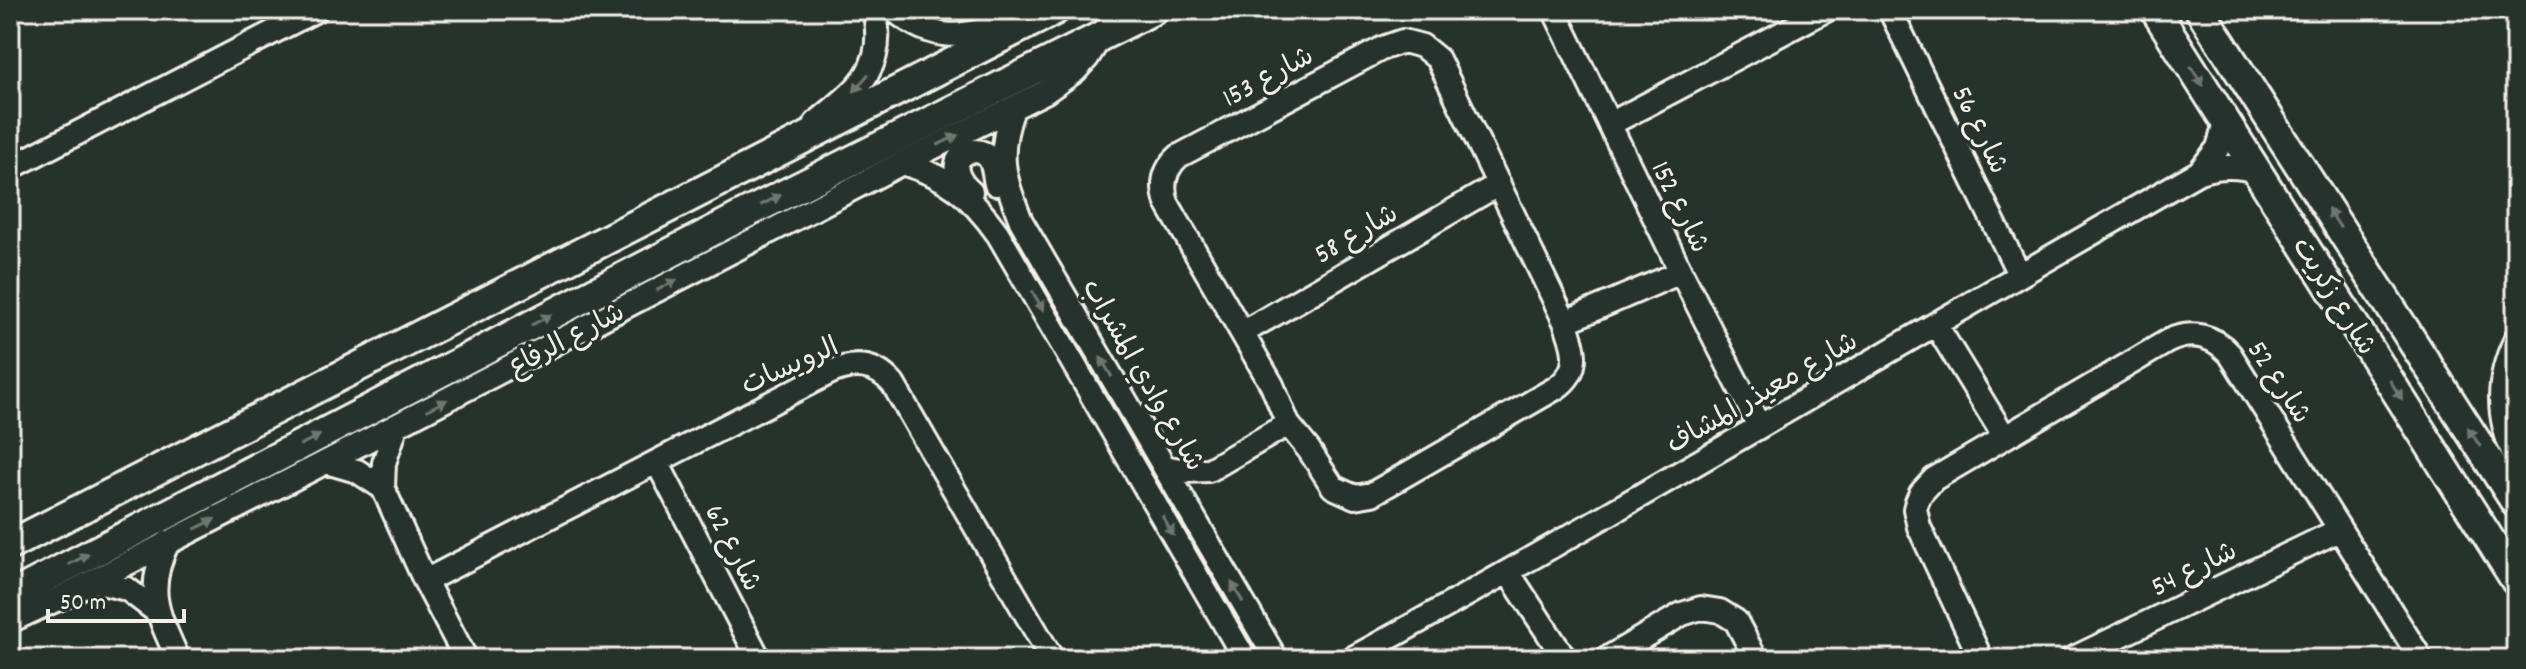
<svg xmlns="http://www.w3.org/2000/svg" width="2526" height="669" viewBox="0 0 2526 669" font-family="Dekko,'Playpen Sans Arabic',sans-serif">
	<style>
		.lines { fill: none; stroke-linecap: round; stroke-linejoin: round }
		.minor-casing { stroke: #f4f1e8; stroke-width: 28 }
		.major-casing { stroke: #f4f1e8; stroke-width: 34 }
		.minor { stroke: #26332d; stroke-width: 22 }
		.major { stroke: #26332d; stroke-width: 28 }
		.oneway { fill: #6e766e }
		.labels { text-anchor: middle; stroke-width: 7; stroke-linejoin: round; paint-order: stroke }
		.street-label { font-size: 28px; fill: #f4f1e8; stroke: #26332d }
	</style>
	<rect width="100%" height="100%" fill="#26332d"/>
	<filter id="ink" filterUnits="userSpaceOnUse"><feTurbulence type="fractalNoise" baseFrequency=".0125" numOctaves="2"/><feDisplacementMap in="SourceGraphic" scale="16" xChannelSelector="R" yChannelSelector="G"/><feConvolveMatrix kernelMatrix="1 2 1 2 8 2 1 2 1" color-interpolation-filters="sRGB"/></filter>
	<g filter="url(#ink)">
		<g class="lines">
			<defs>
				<path id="minor" d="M 894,10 C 934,43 966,40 1011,19
					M 1554,10 L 1681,272 L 1759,426
					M 1890,10 L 2019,274
					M 1403,41 L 1422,46 L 1438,59 L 1565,322 C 1575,348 1582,370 1556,388 L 1372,494 L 1355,497 L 1333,487 L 1309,450 L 1288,424 L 1272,385 L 1167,203 C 1161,185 1164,169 1179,156 L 1383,48 Z
					M 1013,109 C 996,155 1004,177 1021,221 L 1276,659
					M 816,123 C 857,89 888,69 874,10
					M 1610,124 L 1826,10
					M 902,163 C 947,176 970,195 998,234 L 1245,659
					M 10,168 L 316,10
					M 2199,172 L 2218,148 L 2226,120
					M 971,192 C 936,161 974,139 989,158 C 994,165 994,176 996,184
					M 1565,322 L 1681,272
					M 1936,325 L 2004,436
					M 1242,333 L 1499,184
					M 2516,339 C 2496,379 2496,418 2516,458
					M 396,427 L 384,463 L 383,488 L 425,581 L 466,659
					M 326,462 L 357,471 L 383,488
					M 657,462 L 759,659
					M 1165,467 L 1184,471 L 1209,470 L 1288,424
					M 168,542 C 144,591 158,614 178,659
					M 1508,572 L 1565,659
					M 93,581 L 127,589 L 156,611
					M 425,581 L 829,373 C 854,362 875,363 893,384 L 1052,659
					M 10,621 L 60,598 L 326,462 L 902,163 L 1045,92 L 1075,71 L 1087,58 L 1101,36
					M 1351,659 C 1637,502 1916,333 2199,172 C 2220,165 2238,165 2258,172
					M 1606,659 L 1682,614 L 1701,608 L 1720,611 L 1736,621 L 1756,659
					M 1981,659 L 1919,527 L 1915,509 L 1917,502 L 1921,493 L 1934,479 L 2168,341 C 2191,330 2213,335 2230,354 L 2421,659
					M 2072,659 L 2339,530"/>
				<path id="major" d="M 2155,10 L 2516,581
					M 2200,10 L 2516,503
					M 10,545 L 1055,10
					M 10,596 L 747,213 L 1153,10"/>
			</defs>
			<use href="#minor" class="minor-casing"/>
			<use href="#major" class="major-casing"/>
			<use href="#minor" class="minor"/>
			<use href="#major" class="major"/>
		</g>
		<defs><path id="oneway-solid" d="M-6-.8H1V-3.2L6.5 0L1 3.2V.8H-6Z" transform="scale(2)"/></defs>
		<g class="oneway">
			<use href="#oneway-solid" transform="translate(2197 76) rotate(57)"/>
			<use href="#oneway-solid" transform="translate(861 83) rotate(129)"/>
			<use href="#oneway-solid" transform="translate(948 140) rotate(-26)"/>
			<use href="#oneway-solid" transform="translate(771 200) rotate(-27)"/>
			<use href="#oneway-solid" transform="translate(2334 218) rotate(-123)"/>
			<use href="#oneway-solid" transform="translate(667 285) rotate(-28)"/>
			<use href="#oneway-solid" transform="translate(1038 301) rotate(60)"/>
			<use href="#oneway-solid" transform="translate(541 320) rotate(-28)"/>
			<use href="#oneway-solid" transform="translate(1106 367) rotate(-120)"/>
			<use href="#oneway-solid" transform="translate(2396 390) rotate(58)"/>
			<use href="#oneway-solid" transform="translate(437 405) rotate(-28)"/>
			<use href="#oneway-solid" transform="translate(2474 437) rotate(-123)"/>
			<use href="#oneway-solid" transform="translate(310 440) rotate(-27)"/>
			<use href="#oneway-solid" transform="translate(205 524) rotate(-27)"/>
			<use href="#oneway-solid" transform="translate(1168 526) rotate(60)"/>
			<use href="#oneway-solid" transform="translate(79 559) rotate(-28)"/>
			<use href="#oneway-solid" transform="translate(1237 592) rotate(-120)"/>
		</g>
	</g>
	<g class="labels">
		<g class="street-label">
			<text transform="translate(1267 75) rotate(-28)" y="10">شارع 153</text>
			<text transform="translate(1982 129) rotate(64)" y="10">شارع 56</text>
			<text transform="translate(1682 206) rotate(64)" y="10">شارع 152</text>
			<text transform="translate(1355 232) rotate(-30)" y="10">شارع 58</text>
			<text transform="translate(2336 295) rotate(58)" y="10">شارع زكريت</text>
			<text transform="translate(565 338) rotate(-28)" y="10">شارع الرفاع</text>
			<text transform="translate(789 364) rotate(-24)" y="10">الرويسات</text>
			<text transform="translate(1145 374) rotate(60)" y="10">شارع وادي المشراب</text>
			<text transform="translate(2281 381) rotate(57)" y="10">شارع 52</text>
			<text transform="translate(1761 391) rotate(-30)" y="10">شارع معيذر المشاف</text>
			<text transform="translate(735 547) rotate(63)" y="10">شارع 62</text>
			<text transform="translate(2193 567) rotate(-26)" y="10">شارع 54</text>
		</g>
	</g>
	<rect width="2526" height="669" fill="none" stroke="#26332d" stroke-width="40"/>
	<rect x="20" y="20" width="2486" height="629" fill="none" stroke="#f4f1e8" stroke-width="3" filter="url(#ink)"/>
	<path d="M48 609v12h136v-12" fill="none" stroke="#f4f1e8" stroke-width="4"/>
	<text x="60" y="609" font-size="24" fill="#f4f1e8" stroke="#26332d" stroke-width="6" paint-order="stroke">50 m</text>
</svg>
